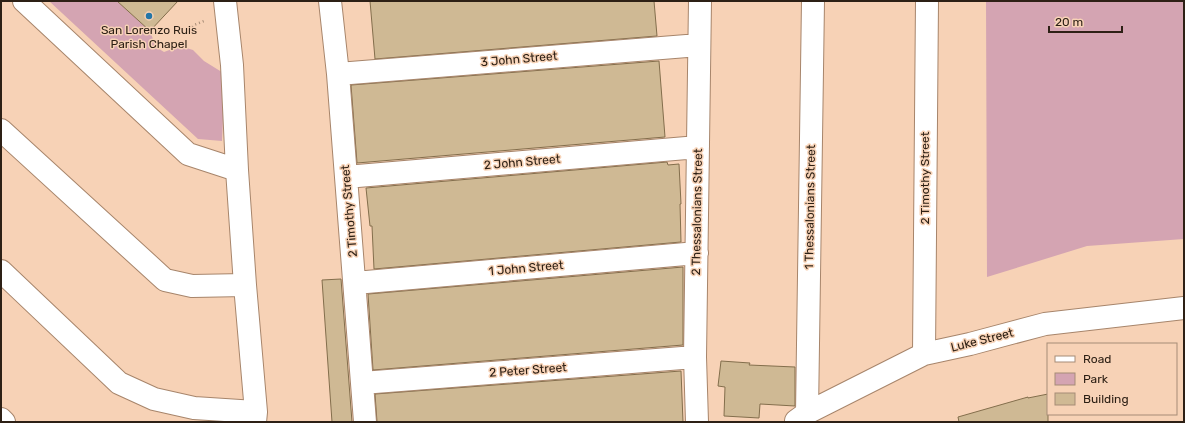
<svg xmlns="http://www.w3.org/2000/svg" width="1185" height="423" viewBox="0 0 1185 423" font-family="Rubik,sans-serif">
	<style>
		.green { fill: #d4a4b2 }
		.building { fill: #cfb994; stroke: #836e4c }
		.lines { fill: none; stroke-linecap: round; stroke-linejoin: round }
		.minor-casing { stroke: #a7856b; stroke-width: 24 }
		.path { stroke: #a88d77; stroke-width: 2.5; stroke-dasharray: 1 3; stroke-linecap: butt }
		.minor { stroke: #fff; stroke-width: 22 }
		.poi-dot { fill: #2376a7; stroke: #f7d2b6; stroke-width: 1.5 }
		.labels { text-anchor: middle; stroke-width: 3; stroke-linejoin: round; paint-order: stroke }
		.poi-label { font-size: 12px; fill: #2d2015; stroke: #f7d2b6 }
		.street-label { font-size: 12px; fill: #2d2015; stroke: #f7d2b6 }
	</style>
	<rect width="100%" height="100%" fill="#f7d2b6"/>
	<path class="green" d="M 49,1 L 117,1 L 150,31 L 156,47 L 164,52 L 180,46 L 193,50 L 204,61 L 225,74 L 222,141 L 198,139 Z
		M 986,1 L 1184,1 L 1184,239 L 1087,246 L 987,277 Z"/>
	<path class="building" d="M 117,1 L 178,1 L 150,31 Z
		M 370,1 L 654,1 L 657,36 L 375,59 Z
		M 659,61 L 665,137 L 357,163 L 351,85 Z
		M 667,162 L 668,165 L 679,164 L 681,204 L 680,204 L 681,242 L 374,269 L 372,226 L 370,226 L 366,188 Z
		M 683,267 L 683,345 L 373,370 L 368,294 Z
		M 341,279 L 352,422 L 332,422 L 322,280 Z
		M 721,361 L 750,363 L 749,365 L 795,367 L 795,406 L 760,404 L 759,418 L 724,416 L 725,387 L 718,386 Z
		M 681,371 L 683,422 L 377,422 L 375,394 Z
		M 1048,394 L 1048,422 L 959,422 L 958,417 L 1028,397 L 1028,398 Z"/>
	<g class="lines">
		<defs>
			<path id="minor" d="M 24,1 L 188,154 L 237,170
				M 225,1 L 232,65 L 237,170 L 245,285 L 256,412 L 255,422
				M 330,1 L 338,74 L 365,422
				M 338,74 L 699,45
				M 1,130 L 165,280 L 192,286 L 245,285
				M 346,177 L 698,147
				M 1,271 L 119,383 L 154,399 L 194,408 L 256,412
				M 355,283 L 697,253
				M 924,354 L 927,1
				M 362,383 L 695,357
				M 807,413 L 813,1
				M 1,419 L 4,422
				M 796,421 L 807,413 L 924,354 L 970,344 L 1045,324 L 1184,308
				M 697,422 L 695,357 L 700,1"/>
		</defs>
		<use href="#minor" class="minor-casing"/>
		<path class="path" d="M 187,33 L 194,25 L 204,21"/>
		<use href="#minor" class="minor"/>
	</g>
	<circle class="poi-dot" cx="149" cy="16" r="4"/>
	<g class="labels">
		<g class="poi-label">
			<text x="149" y="34">San Lorenzo Ruis<tspan x="149" dy="14">Parish Chapel</tspan></text>
		</g>
		<g class="street-label">
			<text transform="translate(519 59) rotate(-5)" y="4">3 John Street</text>
			<text transform="translate(522 162) rotate(-5)" y="4">2 John Street</text>
			<text transform="translate(925 178) rotate(-90)" y="4">2 Timothy Street</text>
			<text transform="translate(810 207) rotate(-89)" y="4">1 Thessalonians Street</text>
			<text transform="translate(349 211) rotate(-95)" y="4">2 Timothy Street</text>
			<text transform="translate(697 212) rotate(-89)" y="4">2 Thessalonians Street</text>
			<text transform="translate(526 268) rotate(-5)" y="4">1 John Street</text>
			<text transform="translate(982 340) rotate(-14)" y="4">Luke Street</text>
			<text transform="translate(528 370) rotate(-4)" y="4">2 Peter Street</text>
		</g>
	</g>
	<rect width="1185" height="423" fill="none" stroke="#2d2015" stroke-width="4"/>
	<rect x="1047" y="343" width="130" height="72" fill="#f7d2b6" stroke="#a68b76"/>
	<rect x="1055" y="356" width="20" height="6" fill="#ffffff" stroke="#a68b76"/>
	<text x="1083" y="363" font-size="12" fill="#2d2015">Road</text>
	<rect x="1055" y="373" width="20" height="12" fill="#d4a4b2" stroke="#a68b76"/>
	<text x="1083" y="383" font-size="12" fill="#2d2015">Park</text>
	<rect x="1055" y="393" width="20" height="12" fill="#cfb994" stroke="#a68b76"/>
	<text x="1083" y="403" font-size="12" fill="#2d2015">Building</text>
	<path d="M1049 26v6h73v-6" fill="none" stroke="#2d2015" stroke-width="2"/>
	<text x="1055" y="26" font-size="12" fill="#2d2015" stroke="#f7d2b6" stroke-width="3" paint-order="stroke">20 m</text>
</svg>
